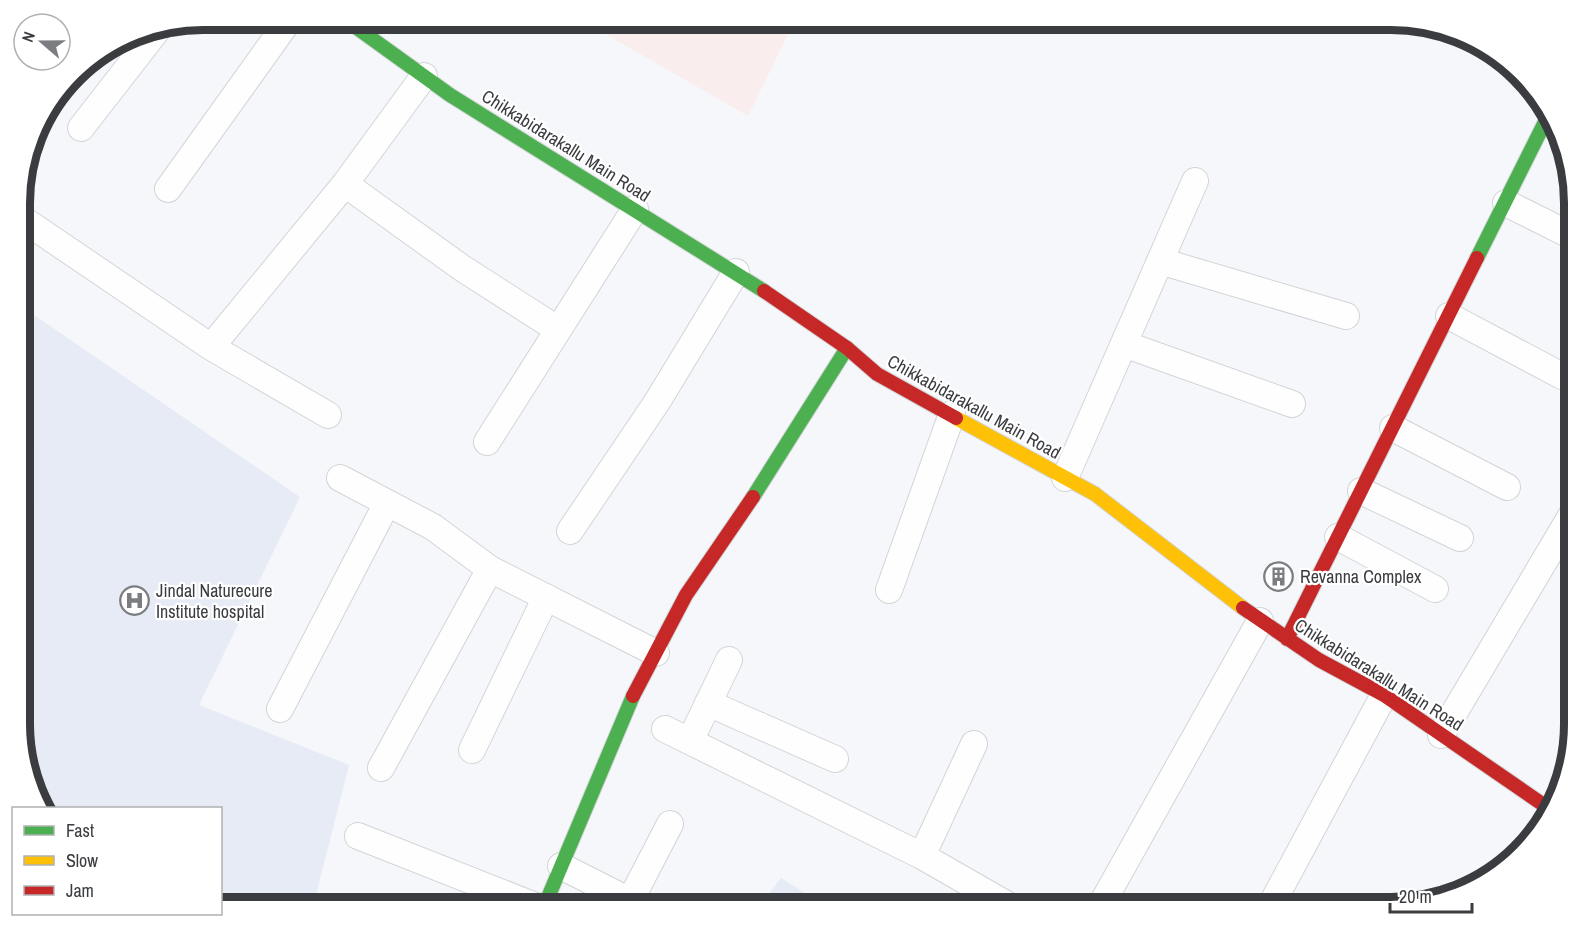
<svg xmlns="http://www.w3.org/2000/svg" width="1594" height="927" viewBox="0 0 1594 927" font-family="'Archivo Narrow',sans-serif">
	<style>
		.built { fill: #e7ebf5 }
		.education { fill: #f9eeed }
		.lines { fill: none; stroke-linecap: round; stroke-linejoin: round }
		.street-casing { stroke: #d2d4d6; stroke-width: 28 }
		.fast-casing { stroke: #d2d4d6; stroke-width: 16 }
		.slow-casing { stroke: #d2d4d6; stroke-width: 16 }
		.jam-casing { stroke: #d2d4d6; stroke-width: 16 }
		.street { stroke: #fefefe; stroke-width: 26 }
		.fast { stroke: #4caf50; stroke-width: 14 }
		.slow { stroke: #ffc107; stroke-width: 14 }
		.jam { stroke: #c62828; stroke-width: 14 }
		.labels { text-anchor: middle; stroke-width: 4.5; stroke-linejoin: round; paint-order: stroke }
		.street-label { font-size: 18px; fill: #3a3c3f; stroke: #fff }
		.poi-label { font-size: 18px; fill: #3a3c3f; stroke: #fff; text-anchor: start }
		.rim { fill: none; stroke: #3a3c3f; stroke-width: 8 }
	</style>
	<rect width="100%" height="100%" fill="#f5f7fb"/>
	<path class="built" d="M 21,306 L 300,497 L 199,705 L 349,765 L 313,907 L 221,907 L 220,808 L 44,808 L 21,747 Z
		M 781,878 L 828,907 L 759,907 Z"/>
	<path class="education" d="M 581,20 L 795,20 L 748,116 Z"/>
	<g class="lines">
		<defs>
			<path id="street" d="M 81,128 L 158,29
				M 345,184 L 462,268 L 557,329
				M 168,189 L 289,20
				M 1506,203 L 1574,237
				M 21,218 L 211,347 L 345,184 L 424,76
				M 1160,261 L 1346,316
				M 1449,316 L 1562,376
				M 1124,344 L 1292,404
				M 211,347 L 328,415
				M 1393,428 L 1507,487
				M 487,442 L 635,209
				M 340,478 L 433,527 L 490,569 L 656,653
				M 1065,478 L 1195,181
				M 1361,491 L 1460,538
				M 570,531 L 657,402 L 736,272
				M 1338,537 L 1435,589
				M 889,590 L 952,414
				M 708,703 L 835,759
				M 280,709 L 387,503
				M 665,729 L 922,856 L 1011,907
				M 1441,735 L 1574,511
				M 690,741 L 729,660
				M 472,750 L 546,597
				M 381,768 L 490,569
				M 358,836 L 538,907
				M 922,856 L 974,744
				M 561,866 L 630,901 L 670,824
				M 1100,907 L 1260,621
				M 1270,907 L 1384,695"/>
			<path id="fast" d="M 346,20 L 450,95 L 764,291
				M 1477,258 L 1550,112
				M 753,497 L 847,348
				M 544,907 L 633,696"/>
			<path id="slow" d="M 956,418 L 1095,494 L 1243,608"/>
			<path id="jam" d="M 764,291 L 847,348 L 877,374 L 956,418
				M 1243,608 L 1319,660 L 1384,695 L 1551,810
				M 1287,639 L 1477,258
				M 633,696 L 686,595 L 753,497"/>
		</defs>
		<use href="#street" class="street-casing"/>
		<use href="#fast" class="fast-casing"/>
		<use href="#slow" class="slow-casing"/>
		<use href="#jam" class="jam-casing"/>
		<use href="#street" class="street"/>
		<use href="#fast" class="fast"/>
		<use href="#slow" class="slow"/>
		<use href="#jam" class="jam"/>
	</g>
	<defs>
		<symbol id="building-ring" viewBox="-11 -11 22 22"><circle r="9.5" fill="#fff" stroke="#7b7d81" stroke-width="1.5"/><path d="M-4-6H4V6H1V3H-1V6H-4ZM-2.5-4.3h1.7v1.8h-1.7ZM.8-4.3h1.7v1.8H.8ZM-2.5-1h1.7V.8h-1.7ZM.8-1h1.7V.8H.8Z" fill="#7b7d81"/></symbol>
		<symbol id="hospital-ring" viewBox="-11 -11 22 22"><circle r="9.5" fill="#fff" stroke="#7b7d81" stroke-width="1.5"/><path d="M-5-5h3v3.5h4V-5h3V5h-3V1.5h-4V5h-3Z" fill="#7b7d81"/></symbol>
	</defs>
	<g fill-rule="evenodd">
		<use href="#building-ring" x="1262" y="560" width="33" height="33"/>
		<use href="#hospital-ring" x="118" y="584" width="33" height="33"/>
	</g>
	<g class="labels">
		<g class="street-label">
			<text transform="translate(566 146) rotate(32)" y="6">Chikkabidarakallu Main Road</text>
			<text transform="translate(974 407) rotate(29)" y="6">Chikkabidarakallu Main Road</text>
			<text transform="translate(1379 675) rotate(32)" y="6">Chikkabidarakallu Main Road</text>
		</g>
		<g class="poi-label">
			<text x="1300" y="583">Revanna Complex</text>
			<text x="156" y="597">Jindal Naturecure<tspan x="156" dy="21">Institute hospital</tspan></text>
		</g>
	</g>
	<path d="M0 0H1594V927H0ZM203 30H1391A173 173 0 0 1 1564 203V724A173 173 0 0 1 1391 897H203A173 173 0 0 1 30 724V203A173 173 0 0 1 203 30Z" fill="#fff" fill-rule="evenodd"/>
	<path class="rim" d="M203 30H1391A173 173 0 0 1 1564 203V724A173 173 0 0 1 1391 897H203A173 173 0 0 1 30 724V203A173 173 0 0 1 203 30Z"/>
	<rect x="12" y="807" width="210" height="108" fill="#ffffff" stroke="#b0b1b2" stroke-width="1.5"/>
	<rect x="24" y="826" width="30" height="9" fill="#4caf50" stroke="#b0b1b2" stroke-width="1.5"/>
	<text x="66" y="837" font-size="18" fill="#3a3c3f">Fast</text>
	<rect x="24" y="856" width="30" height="9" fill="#ffc107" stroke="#b0b1b2" stroke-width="1.5"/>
	<text x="66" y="867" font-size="18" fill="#3a3c3f">Slow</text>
	<rect x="24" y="886" width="30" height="9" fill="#c62828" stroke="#b0b1b2" stroke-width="1.5"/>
	<text x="66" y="897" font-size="18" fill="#3a3c3f">Jam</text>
	<g transform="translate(42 42) rotate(290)"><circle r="28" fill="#ffffff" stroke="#b0b1b2" stroke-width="1.5"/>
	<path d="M0-4.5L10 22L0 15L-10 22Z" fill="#7b7d81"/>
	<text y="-9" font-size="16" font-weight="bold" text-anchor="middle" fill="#3a3c3f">N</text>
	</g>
	<path d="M1390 903v9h82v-9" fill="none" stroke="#3a3c3f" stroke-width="3"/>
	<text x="1399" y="903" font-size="18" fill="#3a3c3f" stroke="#ffffff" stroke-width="4.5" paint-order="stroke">20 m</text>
</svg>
